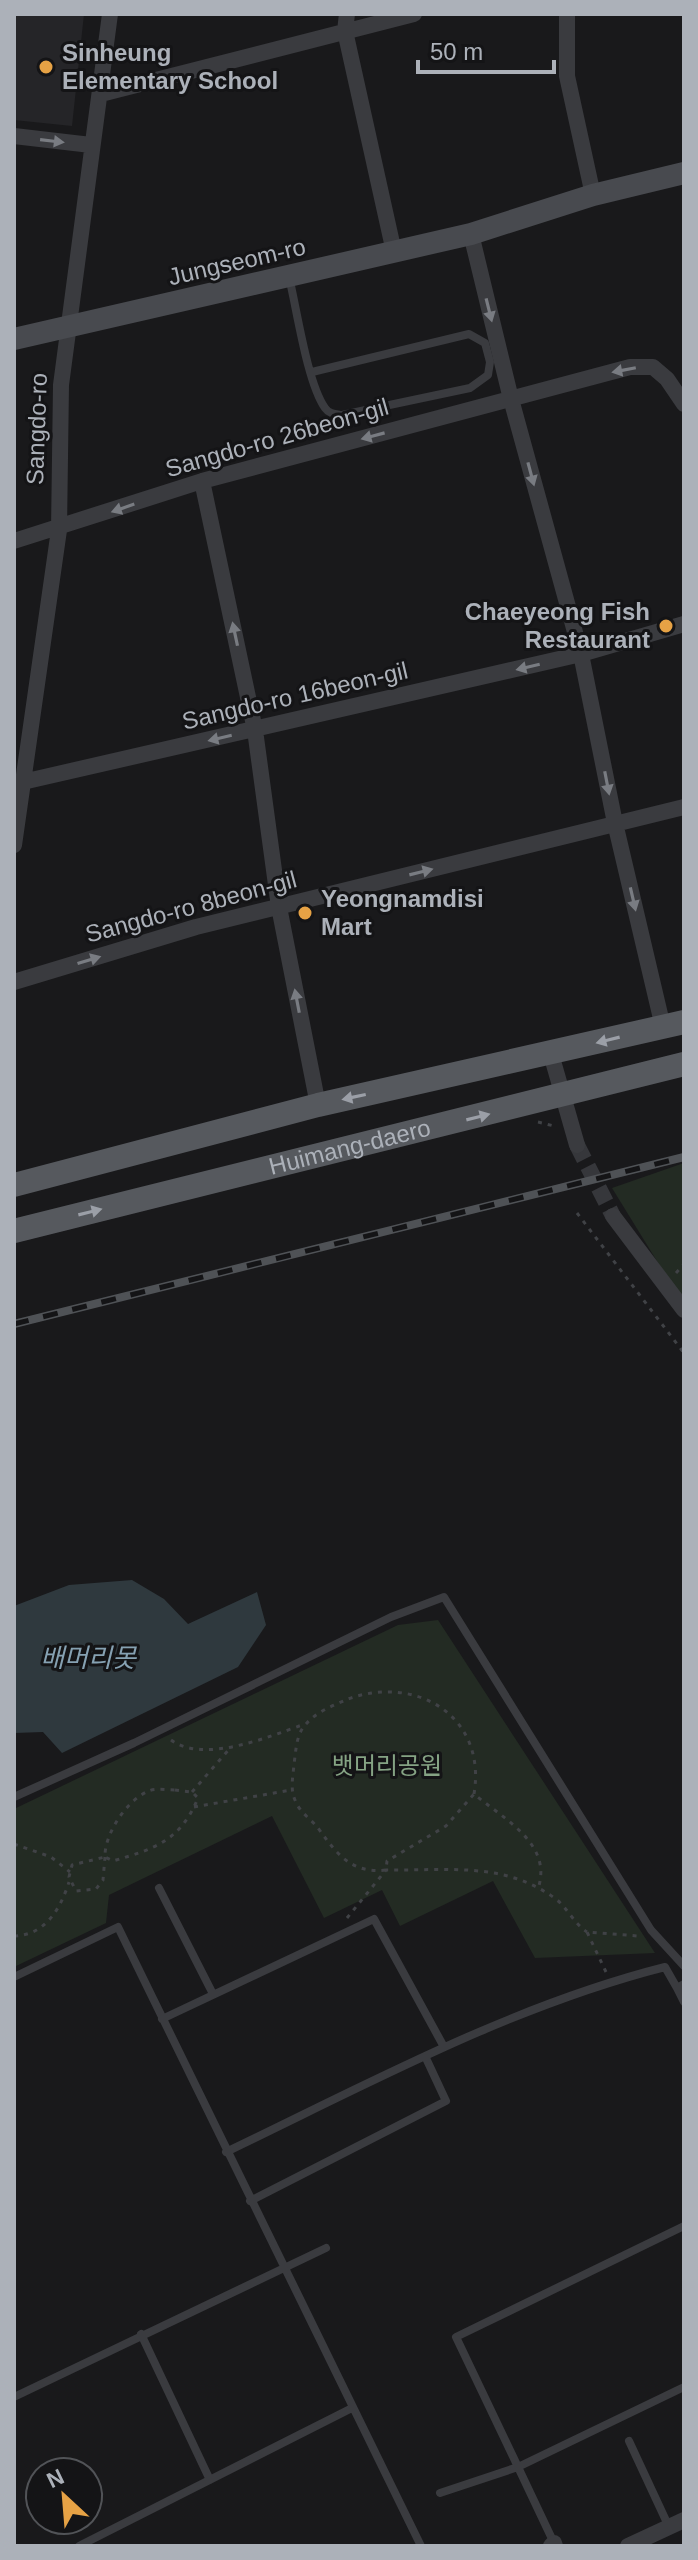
<svg xmlns="http://www.w3.org/2000/svg" width="698" height="2560" viewBox="0 0 698 2560" font-family="Helvetica,'Noto Sans KR',sans-serif">
	<style>
		.built { fill: #252528 }
		.green { fill: #232b23 }
		.water { fill: #2f393e }
		.lines { fill: none; stroke-linecap: round; stroke-linejoin: round }
		.street-tunnel { stroke: #36373b; stroke-width: 16; stroke-dasharray: 16 8; stroke-linecap: butt }
		.path { stroke: #404246; stroke-width: 3; stroke-dasharray: 4 6; stroke-linecap: butt }
		.lane { stroke: #3a3b3f; stroke-width: 8 }
		.street { stroke: #3a3b3f; stroke-width: 16 }
		.secondary { stroke: #484a4f; stroke-width: 22 }
		.primary { stroke: #56595e; stroke-width: 24 }
		.rail-casing { stroke: #4f5256; stroke-width: 8 }
		.rail { stroke: #141416; stroke-width: 5; stroke-dasharray: 15; stroke-linecap: butt }
		.oneway { fill: #797c82 }
		.oneway2 { fill: #9b9fa7 }
		.poi-dot { fill: #e6a245; stroke: #141416; stroke-width: 3 }
		.labels { text-anchor: middle; stroke-width: 6; stroke-linejoin: round; paint-order: stroke }
		.poi-label { font-size: 24px; font-weight: bold; fill: #acb1b9; stroke: #141416; text-anchor: start }
		.street-label { font-size: 24px; fill: #acb1b9; stroke: #141416 }
		.park-label { font-size: 24px; fill: #85a384; stroke: #141416 }
		.water-label { font-size: 26px; font-style: italic; fill: #86a1b2; stroke: #141416 }
	</style>
	<rect width="100%" height="100%" fill="#19191b"/>
	<path class="built" d="M 14,14 L 84,14 L 72,126 L 14,120 Z"/>
	<path class="green" d="M 684,1163 L 684,1305 L 612,1188 Z
		M 438,1620 L 655,1953 L 535,1958 L 493,1881 L 400,1926 L 382,1890 L 324,1918 L 272,1816 L 109,1895 L 106,1923 L 14,1967 L 14,1809 L 398,1625 Z"/>
	<path class="water" d="M 132,1580 L 164,1599 L 188,1624 L 257,1592 L 266,1625 L 238,1667 L 62,1753 L 43,1732 L 14,1733 L 14,1606 L 69,1585 Z"/>
	<g class="lines">
		<path class="street-tunnel" d="M 577,1145 L 613,1216"/>
		<path class="path" d="M 538,1122 L 554,1126
			M 577,1213 L 684,1353
			M 676,1273 L 684,1264
			M 171,1740 C 204,1764 268,1737 302,1725
			M 175,1790 L 192,1792 L 198,1798 C 180,1842 153,1849 113,1861 L 105,1857 C 104,1835 127,1799 149,1791 C 155,1788 167,1790 175,1790 Z
			M 192,1792 L 231,1747
			M 474,1794 C 487,1717 417,1674 348,1699 C 334,1705 316,1712 306,1724 C 296,1734 296,1751 294,1764 C 293,1777 290,1789 295,1800 C 299,1812 311,1819 318,1828 C 336,1853 351,1874 386,1870 L 387,1861 L 446,1826 L 474,1794 C 505,1820 553,1844 538,1889
			M 194,1807 L 291,1790
			M 14,1844 L 51,1857 L 70,1872
			M 105,1857 L 103,1880 L 96,1889 L 76,1891 L 69,1877 L 72,1865 Z
			M 347,1918 L 386,1870 C 444,1871 502,1861 553,1897 C 567,1906 573,1923 587,1932
			M 14,1936 C 45,1935 60,1910 69,1882
			M 606,1972 L 587,1932 L 638,1936"/>
		<path class="lane" d="M 289,277 C 297,310 307,382 325,408 C 329,414 335,414 342,415 L 470,388 L 488,375 L 490,362 L 485,343 L 469,334 L 312,372
			M 14,1797 L 134,1743 L 391,1617 L 444,1597 L 651,1930 L 684,1966
			M 159,1888 L 213,1994
			M 14,1977 L 118,1927 L 421,2546
			M 684,1984 L 677,1988 L 684,2002
			M 162,2019 L 374,1919 L 444,2047
			M 226,2152 C 368,2084 511,2006 665,1967 L 677,1988
			M 250,2201 L 446,2101 L 425,2056
			M 684,2226 L 456,2337 L 518,2467 L 684,2387
			M 141,2334 L 210,2480
			M 14,2397 L 326,2248
			M 629,2441 L 669,2527
			M 440,2493 L 518,2467 L 554,2543
			M 79,2546 L 352,2408"/>
		<path class="street" d="M 347,14 L 345,31 L 394,252
			M 567,14 L 567,76 L 593,195
			M 101,94 L 414,14
			M 14,136 L 91,145
			M 471,234 L 511,399 L 581,654 L 615,823 L 663,1027
			M 202,481 L 255,730 L 279,907 L 318,1105
			M 14,541 L 202,481 L 630,367 L 653,367 L 667,379 L 684,404
			M 14,784 L 581,654 L 684,624
			M 14,845 L 59,530 L 61,385 L 110,14
			M 14,982 L 196,927 L 684,807
			M 551,1054 L 577,1145
			M 613,1216 L 684,1310
			M 551,2546 L 554,2543 L 555,2546
			M 628,2546 L 684,2520"/>
		<path class="secondary" d="M 14,339 L 471,234 L 593,195 L 684,173"/>
		<g class="primary">
			<path d="M 14,1185 L 318,1105 L 684,1022"/>
			<path id="s1" d="M 14,1231 L 684,1064"/>
		</g>
		<defs>
			<path id="rail" d="M 14,1324 L 684,1157"/>
		</defs>
		<use href="#rail" class="rail-casing"/>
		<use href="#rail" class="rail"/>
	</g>
	<defs><path id="oneway-solid" d="M-6-.8H1V-3.2L6.5 0L1 3.2V.8H-6Z" transform="scale(2)"/></defs>
	<g class="oneway">
		<use href="#oneway-solid" transform="translate(52 141) rotate(7)"/>
		<use href="#oneway-solid" transform="translate(489 310) rotate(76)"/>
		<use href="#oneway-solid" transform="translate(624 370) rotate(169)"/>
		<use href="#oneway-solid" transform="translate(373 436) rotate(165)"/>
		<use href="#oneway-solid" transform="translate(531 474) rotate(75)"/>
		<use href="#oneway-solid" transform="translate(123 508) rotate(161)"/>
		<use href="#oneway-solid" transform="translate(235 634) rotate(-102)"/>
		<use href="#oneway-solid" transform="translate(528 667) rotate(167)"/>
		<use href="#oneway-solid" transform="translate(220 738) rotate(167)"/>
		<use href="#oneway-solid" transform="translate(607 783) rotate(79)"/>
		<use href="#oneway-solid" transform="translate(421 872) rotate(-14)"/>
		<use href="#oneway-solid" transform="translate(633 899) rotate(77)"/>
		<use href="#oneway-solid" transform="translate(89 960) rotate(-17)"/>
		<use href="#oneway-solid" transform="translate(297 1001) rotate(-101)"/>
	</g>
	<g class="oneway2">
		<use href="#oneway-solid" transform="translate(608 1040) rotate(166)"/>
		<use href="#oneway-solid" transform="translate(354 1097) rotate(168)"/>
		<use href="#oneway-solid" transform="translate(478 1117) rotate(-14)"/>
		<use href="#oneway-solid" transform="translate(90 1212) rotate(-14)"/>
	</g>
	<g class="poi-dot">
		<circle cx="46" cy="67" r="8"/>
		<circle cx="666" cy="626" r="8"/>
		<circle cx="305" cy="913" r="8"/>
	</g>
	<g class="labels">
		<g class="poi-label">
			<text x="62" y="61">Sinheung<tspan x="62" dy="28">Elementary School</tspan></text>
			<text x="650" y="620" text-anchor="end">Chaeyeong Fish<tspan x="650" dy="28">Restaurant</tspan></text>
			<text x="321" y="907">Yeongnamdisi<tspan x="321" dy="28">Mart</tspan></text>
		</g>
		<g class="street-label">
			<text transform="translate(237 262) rotate(-13)" y="8">Jungseom-ro</text>
			<text transform="translate(37 429) rotate(-88)" y="8">Sangdo-ro</text>
			<text transform="translate(277 438) rotate(-16)" y="8">Sangdo-ro 26beon-gil</text>
			<text transform="translate(295 696) rotate(-13)" y="8">Sangdo-ro 16beon-gil</text>
			<text transform="translate(191 907) rotate(-15)" y="8">Sangdo-ro 8beon-gil</text>
			<text dy="8" stroke="none"><textPath href="#s1" startOffset="346">Huimang-daero</textPath></text>
		</g>
		<g class="park-label">
			<text x="387" y="1774">뱃머리공원</text>
		</g>
		<g class="water-label">
			<text x="88" y="1667">배머리못</text>
		</g>
	</g>
	<rect width="698" height="2560" fill="none" stroke="#acb1b9" stroke-width="32"/>
	<g transform="translate(64 2496) rotate(334)"><circle r="38" fill="#141416" stroke="#515357" stroke-width="2"/>
	<path d="M0-6L14 30L0 20L-14 30Z" fill="#e6a245"/>
	<text y="-12" font-size="22" font-weight="bold" text-anchor="middle" fill="#acb1b9">N</text>
	</g>
	<path d="M418 60v12h136v-12" fill="none" stroke="#acb1b9" stroke-width="4"/>
	<text x="430" y="60" font-size="24" fill="#acb1b9" stroke="#141416" stroke-width="6" paint-order="stroke">50 m</text>
</svg>
